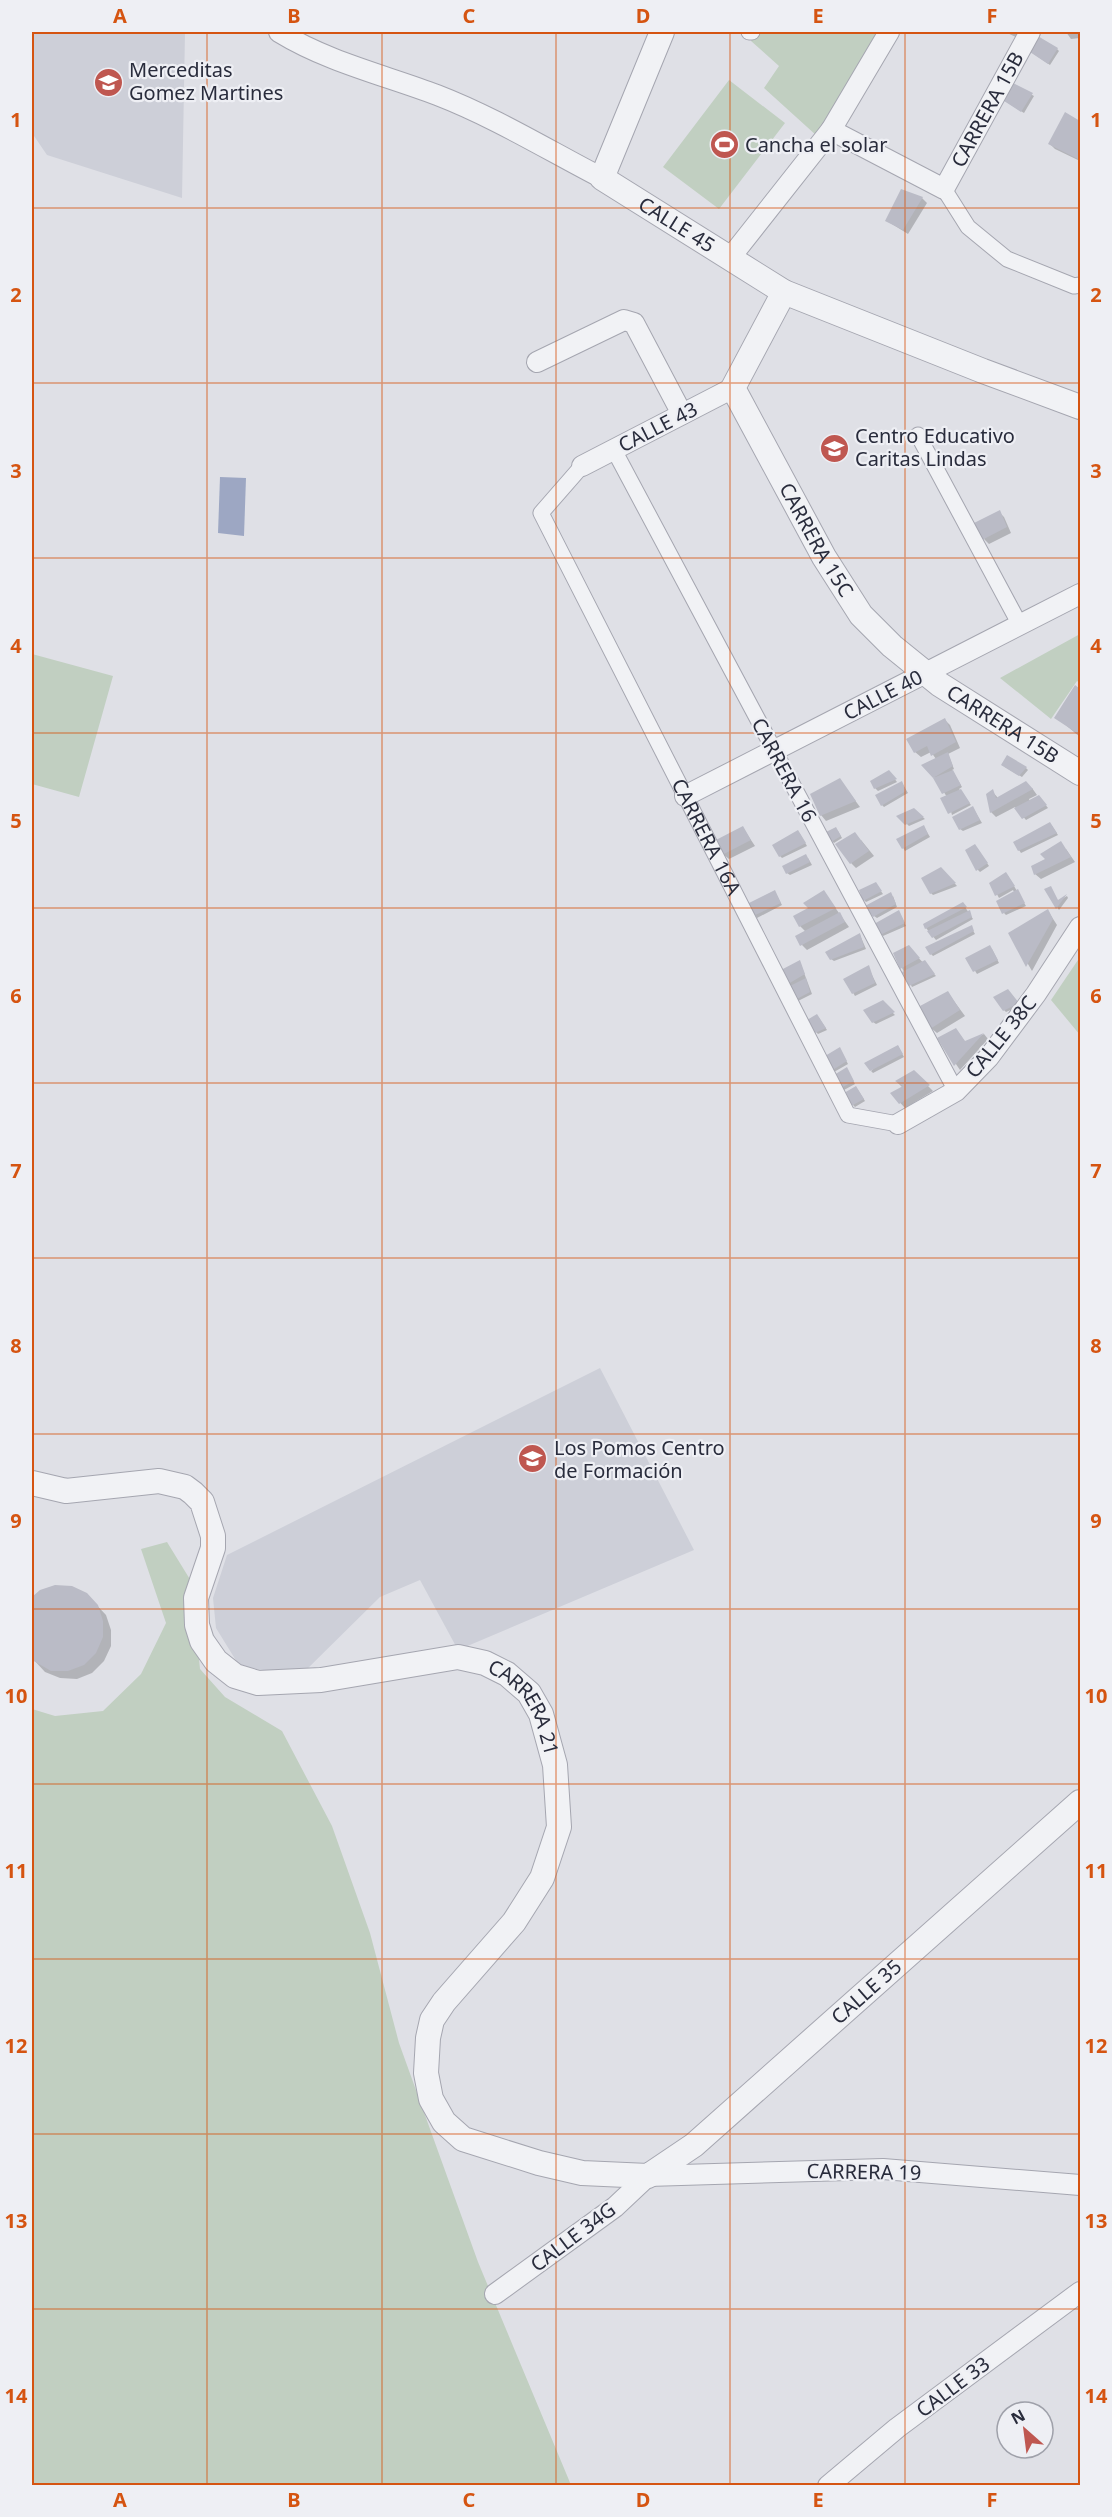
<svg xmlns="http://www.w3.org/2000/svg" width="1112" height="2517" viewBox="0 0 1112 2517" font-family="'Noto Sans',sans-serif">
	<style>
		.built { fill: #cdcfd8 }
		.green { fill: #c1cfc1 }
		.water { fill: #9da7c3 }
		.shadow { fill: #0003 }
		.building { fill: #babbc6 }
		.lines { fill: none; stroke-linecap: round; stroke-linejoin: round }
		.pedestrian-casing { stroke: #a5a6b0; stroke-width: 17 }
		.minor-casing { stroke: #a5a6b0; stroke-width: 22 }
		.tertiary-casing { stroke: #a5a6b0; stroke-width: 26 }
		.pedestrian { stroke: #f1f2f5; stroke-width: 15 }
		.minor { stroke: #f1f2f5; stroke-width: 20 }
		.tertiary { stroke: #f1f2f5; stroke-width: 24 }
		.grid { fill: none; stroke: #d55411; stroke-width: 1.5; stroke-opacity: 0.55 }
		.labels { text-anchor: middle; stroke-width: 4.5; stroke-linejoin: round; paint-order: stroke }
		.poi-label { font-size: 20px; fill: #292c3c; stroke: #eeeff4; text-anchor: start }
		.street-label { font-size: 20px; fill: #292c3c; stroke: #eeeff4 }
		.neatline { fill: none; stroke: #d55411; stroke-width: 2 }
		.grid-label { font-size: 20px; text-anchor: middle; font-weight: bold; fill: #d55411 }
	</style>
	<rect width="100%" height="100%" fill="#dfe0e6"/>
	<path class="built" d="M 32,32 L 185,32 L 182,198 L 47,155 L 32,133 Z
		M 600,1368 L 694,1550 L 458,1650 L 420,1580 L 380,1597 L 301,1675 L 240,1667 L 216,1628 L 213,1598 L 227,1555 Z"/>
	<path class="green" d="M 756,32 L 882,32 L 817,136 L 764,88 L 779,66 L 751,41 Z
		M 729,80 L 785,123 L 719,209 L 663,167 Z
		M 1080,634 L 1080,683 L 1077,681 L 1051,719 L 1000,678 Z
		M 32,654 L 113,676 L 79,797 L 32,784 Z
		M 1080,957 L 1080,1035 L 1051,1000 Z
		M 167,1542 L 191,1581 L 200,1669 L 225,1697 L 282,1731 L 332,1826 L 370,1933 L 399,2043 L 478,2262 L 571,2485 L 32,2485 L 32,1709 L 55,1716 L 103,1711 L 141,1674 L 166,1623 L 141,1549 Z"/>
	<path class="water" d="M 220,477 L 246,478 L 244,536 L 218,533 Z"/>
	<path class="shadow" d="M 1005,32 L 1024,32 L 1020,39 Z
		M 1066,32 L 1080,32 L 1080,38 L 1071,39 Z
		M 1057,49 L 1059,51 L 1050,65 L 1031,52 Z
		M 1014,85 L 1034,96 L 1024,113 L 1005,101 Z
		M 1066,114 L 1080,123 L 1080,161 L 1055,149 L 1050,144 Z
		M 922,198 L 927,203 L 908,234 L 887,221 Z
		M 999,512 L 1004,517 L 1011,533 L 989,544 L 984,539 Z
		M 1076,687 L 1080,691 L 1080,737 L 1056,717 Z
		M 945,720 L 950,725 L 960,748 L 948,754 L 954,769 L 952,770 L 962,787 L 959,789 L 971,805 L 952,815 L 947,797 L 934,777 L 936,759 L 931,752 L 921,757 L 915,752 Z
		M 1005,767 L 1026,768 L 1028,770 L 1022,777 Z
		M 891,774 L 897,782 L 878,791 L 875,788 Z
		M 840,780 L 860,807 L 826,821 L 821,815 Z
		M 902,783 L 908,793 L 884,807 L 882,805 Z
		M 1032,788 L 1037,795 L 1029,799 L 1030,802 L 1041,799 L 1048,808 L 1026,820 L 1015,807 L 996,817 L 991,812 L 992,791 L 998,798 Z
		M 973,808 L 982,823 L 963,831 L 960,829 Z
		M 913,809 L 925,819 L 909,826 L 899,816 Z
		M 1052,826 L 1058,835 L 1021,853 L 1019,850 Z
		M 924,827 L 930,837 L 905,851 L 898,839 Z
		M 743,828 L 755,846 L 729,859 L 723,854 Z
		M 838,831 L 842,838 L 834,843 L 832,841 Z
		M 800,834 L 807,846 L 782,858 L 780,856 Z
		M 861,840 L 874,856 L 856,868 L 851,863 Z
		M 977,848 L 989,866 L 980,872 L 978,870 Z
		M 1066,849 L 1075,862 L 1041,879 L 1035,874 Z
		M 808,858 L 812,865 L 790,875 L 787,873 Z
		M 941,868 L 957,886 L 933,895 L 931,893 Z
		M 1008,876 L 1026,906 L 1006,915 L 1004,913 L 1014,892 L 1013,890 L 999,898 L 991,883 Z
		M 878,887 L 883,894 L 866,902 L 864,900 Z
		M 1046,890 L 1058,901 L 1067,896 L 1068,898 L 1059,910 Z
		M 775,892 L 782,905 L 757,918 L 749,905 Z
		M 824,892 L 849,927 L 807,950 L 802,945 L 806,932 L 800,926 Z
		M 893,896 L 897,907 L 877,918 L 874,916 Z
		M 963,904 L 973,919 L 936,940 L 926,928 Z
		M 1048,911 L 1057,925 L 1032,971 L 1010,933 Z
		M 899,912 L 906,926 L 883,936 L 881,934 Z
		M 971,927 L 975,934 L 933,956 L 931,954 Z
		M 860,935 L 866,949 L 834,961 L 831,959 Z
		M 908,947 L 936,976 L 912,987 L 902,968 Z
		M 992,949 L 999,963 L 977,974 L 967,958 Z
		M 800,962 L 812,994 L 798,1001 L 789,983 Z
		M 868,967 L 877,985 L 855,996 L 845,979 Z
		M 1007,991 L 1020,1006 L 1006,1012 L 1004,1010 Z
		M 948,993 L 965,1016 L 937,1033 L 931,1028 Z
		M 882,1002 L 895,1015 L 876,1024 L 873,1022 Z
		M 819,1018 L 827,1030 L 818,1034 L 816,1032 Z
		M 956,1030 L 966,1043 L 984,1034 L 988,1039 L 960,1070 L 939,1039 Z
		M 898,1046 L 904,1057 L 873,1073 L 871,1071 Z
		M 841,1051 L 848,1064 L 834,1072 L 832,1070 Z
		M 847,1069 L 855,1084 L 844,1090 L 842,1087 Z
		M 914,1072 L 933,1091 L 905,1108 L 892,1094 L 903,1088 L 897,1082 Z
		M 858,1090 L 865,1101 L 855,1107 L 853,1105 Z
		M 40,1591 L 86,1594 L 106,1615 L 111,1630 L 111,1646 L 104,1661 L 92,1673 L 77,1679 L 60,1678 L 45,1672 L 32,1658 L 32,1599 Z"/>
	<path class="building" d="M 1036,35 L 1058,48 L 1048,64 L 1027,50 Z
		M 1013,83 L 1033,93 L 1021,112 L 1001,99 Z
		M 1065,112 L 1080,121 L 1080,160 L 1048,144 Z
		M 901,189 L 923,197 L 903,230 L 885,221 Z
		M 1000,510 L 1007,527 L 982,540 L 974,523 Z
		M 1075,685 L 1080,689 L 1080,735 L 1054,718 Z
		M 945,718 L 956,742 L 931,756 L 927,746 L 914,753 L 906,739 Z
		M 948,752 L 953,766 L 933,778 L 953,770 L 961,785 L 942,794 L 933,778 L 921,765 Z
		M 1007,755 L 1027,767 L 1019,776 L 1001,765 Z
		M 889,770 L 897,779 L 874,789 L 870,781 Z
		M 840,778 L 856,801 L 820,816 L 810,794 Z
		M 902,781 L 906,791 L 881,806 L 875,795 Z
		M 1026,781 L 1033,789 L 990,813 L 986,794 L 993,789 L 996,798 Z
		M 961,789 L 970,803 L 948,814 L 940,798 Z
		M 1039,795 L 1047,805 L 1022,819 L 1014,808 Z
		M 973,806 L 980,820 L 959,830 L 952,817 Z
		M 914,808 L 924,817 L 905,825 L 896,816 Z
		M 1050,822 L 1057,833 L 1018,851 L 1013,842 Z
		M 924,825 L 928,834 L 902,849 L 896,839 Z
		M 743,826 L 751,840 L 722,855 L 714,841 Z
		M 836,827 L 841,836 L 831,842 L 824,833 Z
		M 798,830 L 806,843 L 779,857 L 772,845 Z
		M 855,832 L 869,851 L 850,864 L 835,844 Z
		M 1061,841 L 1071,857 L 1034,875 L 1031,866 L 1045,859 L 1040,854 Z
		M 975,844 L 988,863 L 976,871 L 965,850 Z
		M 806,854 L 810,862 L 786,874 L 782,866 Z
		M 941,867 L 956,883 L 930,894 L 921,878 Z
		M 1006,872 L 1015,886 L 995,896 L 989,883 Z
		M 876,882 L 882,891 L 863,901 L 859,890 Z
		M 1051,886 L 1058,900 L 1067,894 L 1056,909 L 1044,889 Z
		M 1018,889 L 1025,903 L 1002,914 L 996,901 Z
		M 775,890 L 781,903 L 753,916 L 747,904 Z
		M 824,890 L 836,908 L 799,927 L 793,916 L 808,908 L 803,903 Z
		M 891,892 L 896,904 L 873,917 L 865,906 Z
		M 963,902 L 967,907 L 925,929 L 923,924 Z
		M 1048,909 L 1053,919 L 1026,967 L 1008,933 Z
		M 899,910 L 905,923 L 880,935 L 874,924 Z
		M 970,910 L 972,917 L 932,938 L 927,931 Z
		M 840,912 L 845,922 L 800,946 L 795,936 Z
		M 972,925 L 974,931 L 930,955 L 925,947 Z
		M 860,933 L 864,947 L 830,960 L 825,952 Z
		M 909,945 L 920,958 L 900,969 L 893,953 Z
		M 990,945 L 998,960 L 973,972 L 965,958 Z
		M 800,960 L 805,974 L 788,984 L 781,970 Z
		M 925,960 L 935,974 L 909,986 L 902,972 Z
		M 869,965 L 875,983 L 852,994 L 843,979 Z
		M 806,978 L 810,992 L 795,1000 L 790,986 Z
		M 1008,989 L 1019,1003 L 1003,1011 L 993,997 Z
		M 948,991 L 960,1010 L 930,1029 L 920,1006 Z
		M 883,1000 L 895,1012 L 872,1023 L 863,1010 Z
		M 817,1014 L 826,1028 L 815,1033 L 807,1020 Z
		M 956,1028 L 965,1041 L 984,1033 L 954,1066 L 937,1038 Z
		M 898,1045 L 903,1054 L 870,1071 L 864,1063 Z
		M 840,1047 L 847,1061 L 831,1071 L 825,1056 Z
		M 847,1067 L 854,1081 L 841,1088 L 834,1075 Z
		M 914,1070 L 930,1085 L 899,1104 L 890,1093 L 903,1086 L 895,1081 Z
		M 856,1086 L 864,1099 L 851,1106 L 844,1093 Z
		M 55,1585 L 72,1586 L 87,1593 L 98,1605 L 103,1621 L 103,1637 L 96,1653 L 84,1665 L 68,1671 L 51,1671 L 32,1660 L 32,1597 L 40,1590 Z"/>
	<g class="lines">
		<defs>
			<g id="pedestrian">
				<path d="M 749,32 L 752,32"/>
				<path d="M 944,189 L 968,227 L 1007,259 L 1074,286 L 1080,285"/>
				<path d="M 918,435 L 1020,625"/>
				<path d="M 614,450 L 956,1091"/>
				<path id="s1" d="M 582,466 L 541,513 L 848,1115 L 898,1124"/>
			</g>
			<g id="minor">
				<path d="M 279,32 C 328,62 384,75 437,95 C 494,117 548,150 602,178"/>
				<path id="s2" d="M 831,130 L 944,189 L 1030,32"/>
				<path d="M 730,258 L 831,130 L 889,32"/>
				<path d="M 537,362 L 624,320 L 634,323 L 682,414"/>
				<path d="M 582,466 L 733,388"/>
				<path d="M 685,796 L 1080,594"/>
				<path d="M 898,1124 L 956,1091 L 989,1057 L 1036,994 L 1080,927"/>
				<path d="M 495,2294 L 615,2207 L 648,2176 L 883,2169 L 1080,2185"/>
				<path d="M 828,2486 L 897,2428 L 1080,2292"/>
			</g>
			<g id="tertiary">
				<path id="s3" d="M 662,32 L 602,178 L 784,292 L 983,371 L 1080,407"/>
				<path id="s4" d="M 784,292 L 733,388 L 824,557 L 861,615 L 892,646 L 939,684 L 1080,773"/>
				<path id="s5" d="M 32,1483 L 66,1491 L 159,1481 L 185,1487 L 193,1493 L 202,1502 L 213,1536 L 213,1548 L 196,1598 L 197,1625 L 202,1641 L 216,1661 L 235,1676 L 258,1683 L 321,1680 L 458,1657 L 485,1663 L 507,1674 L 529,1693 L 541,1714 L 555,1765 L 559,1827 L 542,1878 L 514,1922 L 444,2002 L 432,2020 L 428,2038 L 426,2073 L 431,2099 L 444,2122 L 463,2139 L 539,2163 L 582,2173 L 648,2176 L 694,2145 L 1080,1802"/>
			</g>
		</defs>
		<use href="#pedestrian" class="pedestrian-casing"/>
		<use href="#minor" class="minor-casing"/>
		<use href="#tertiary" class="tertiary-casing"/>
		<use href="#pedestrian" class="pedestrian"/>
		<use href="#minor" class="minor"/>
		<use href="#tertiary" class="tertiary"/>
	</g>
	<path class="grid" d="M 207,32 L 207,2486M 382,32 L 382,2486M 556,32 L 556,2486M 730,32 L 730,2486M 905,32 L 905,2486M 32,208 L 1080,208M 32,383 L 1080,383M 32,558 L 1080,558M 32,733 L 1080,733M 32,908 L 1080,908M 32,1083 L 1080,1083M 32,1258 L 1080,1258M 32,1434 L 1080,1434M 32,1609 L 1080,1609M 32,1784 L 1080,1784M 32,1959 L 1080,1959M 32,2134 L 1080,2134M 32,2309 L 1080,2309"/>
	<defs>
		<symbol id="school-disc" viewBox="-11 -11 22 22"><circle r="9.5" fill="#bf5750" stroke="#eeeff4"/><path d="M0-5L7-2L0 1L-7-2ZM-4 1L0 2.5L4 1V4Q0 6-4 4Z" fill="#fff"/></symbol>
		<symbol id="stadium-disc" viewBox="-11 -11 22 22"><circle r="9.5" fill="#bf5750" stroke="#eeeff4"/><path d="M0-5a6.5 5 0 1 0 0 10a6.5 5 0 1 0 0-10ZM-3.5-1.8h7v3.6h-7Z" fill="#fff"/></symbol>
	</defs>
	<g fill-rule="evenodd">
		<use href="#school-disc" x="92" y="66" width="33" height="33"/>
		<use href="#stadium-disc" x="708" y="128" width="33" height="33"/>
		<use href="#school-disc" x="818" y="432" width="33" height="33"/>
		<use href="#school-disc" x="516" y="1442" width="33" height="33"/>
	</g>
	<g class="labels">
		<g class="poi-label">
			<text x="129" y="77">Merceditas<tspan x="129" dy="23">Gomez Martines</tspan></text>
			<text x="745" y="152">Cancha el solar</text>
			<text x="855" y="443">Centro Educativo<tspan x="855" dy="23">Caritas Lindas</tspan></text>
			<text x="554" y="1455">Los Pomos Centro<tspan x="554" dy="23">de Formación</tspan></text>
		</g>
		<g class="street-label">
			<text dy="7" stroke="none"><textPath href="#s2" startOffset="218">CARRERA 15B</textPath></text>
			<text dy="7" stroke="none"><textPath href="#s3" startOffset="246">CALLE 45</textPath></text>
			<text transform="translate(658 427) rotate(-27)" y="7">CALLE 43</text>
			<text dy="7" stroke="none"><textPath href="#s4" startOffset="282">CARRERA 15C</textPath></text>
			<text transform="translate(883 695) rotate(-27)" y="7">CALLE 40</text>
			<text dy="7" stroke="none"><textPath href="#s4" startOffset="549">CARRERA 15B</textPath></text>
			<text transform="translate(784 770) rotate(62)" y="7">CARRERA 16</text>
			<text dy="7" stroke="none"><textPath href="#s1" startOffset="426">CARRERA 16A</textPath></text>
			<text transform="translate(1001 1037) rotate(-51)" y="7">CALLE 38C</text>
			<text dy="7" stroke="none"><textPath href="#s5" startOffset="687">CARRERA 21</textPath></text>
			<text dy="7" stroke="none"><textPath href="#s5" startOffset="1659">CALLE 35</textPath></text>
			<text transform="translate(864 2172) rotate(1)" y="7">CARRERA 19</text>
			<text transform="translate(573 2237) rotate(-37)" y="7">CALLE 34G</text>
			<text transform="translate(953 2387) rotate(-37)" y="7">CALLE 33</text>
		</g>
	</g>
	<rect width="1112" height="2517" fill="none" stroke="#eeeff4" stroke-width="66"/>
	<g transform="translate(1025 2430) rotate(332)"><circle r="28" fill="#eeeff4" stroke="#9fa1aa" stroke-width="1.5"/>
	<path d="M0-4.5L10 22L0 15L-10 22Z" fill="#bf5750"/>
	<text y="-9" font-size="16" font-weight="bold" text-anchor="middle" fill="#292c3c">N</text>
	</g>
	<rect x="33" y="33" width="1046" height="2451" class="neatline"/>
	<g class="grid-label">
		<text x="120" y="23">A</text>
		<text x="294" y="23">B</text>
		<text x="469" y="23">C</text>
		<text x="643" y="23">D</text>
		<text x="818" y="23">E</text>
		<text x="992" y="23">F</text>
		<text x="16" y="127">1</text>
		<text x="1096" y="127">1</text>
		<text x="16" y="302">2</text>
		<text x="1096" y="302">2</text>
		<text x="16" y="478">3</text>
		<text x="1096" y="478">3</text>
		<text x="16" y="653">4</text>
		<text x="1096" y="653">4</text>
		<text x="16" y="828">5</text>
		<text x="1096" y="828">5</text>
		<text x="16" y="1003">6</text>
		<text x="1096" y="1003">6</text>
		<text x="16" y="1178">7</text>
		<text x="1096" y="1178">7</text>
		<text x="16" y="1353">8</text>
		<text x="1096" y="1353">8</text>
		<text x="16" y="1528">9</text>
		<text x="1096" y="1528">9</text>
		<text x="16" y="1703">10</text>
		<text x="1096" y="1703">10</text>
		<text x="16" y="1878">11</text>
		<text x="1096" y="1878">11</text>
		<text x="16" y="2053">12</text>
		<text x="1096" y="2053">12</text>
		<text x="16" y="2228">13</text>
		<text x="1096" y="2228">13</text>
		<text x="16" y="2403">14</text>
		<text x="1096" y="2403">14</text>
		<text x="120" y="2507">A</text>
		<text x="294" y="2507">B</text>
		<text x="469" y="2507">C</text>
		<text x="643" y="2507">D</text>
		<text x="818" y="2507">E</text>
		<text x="992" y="2507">F</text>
	</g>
</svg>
